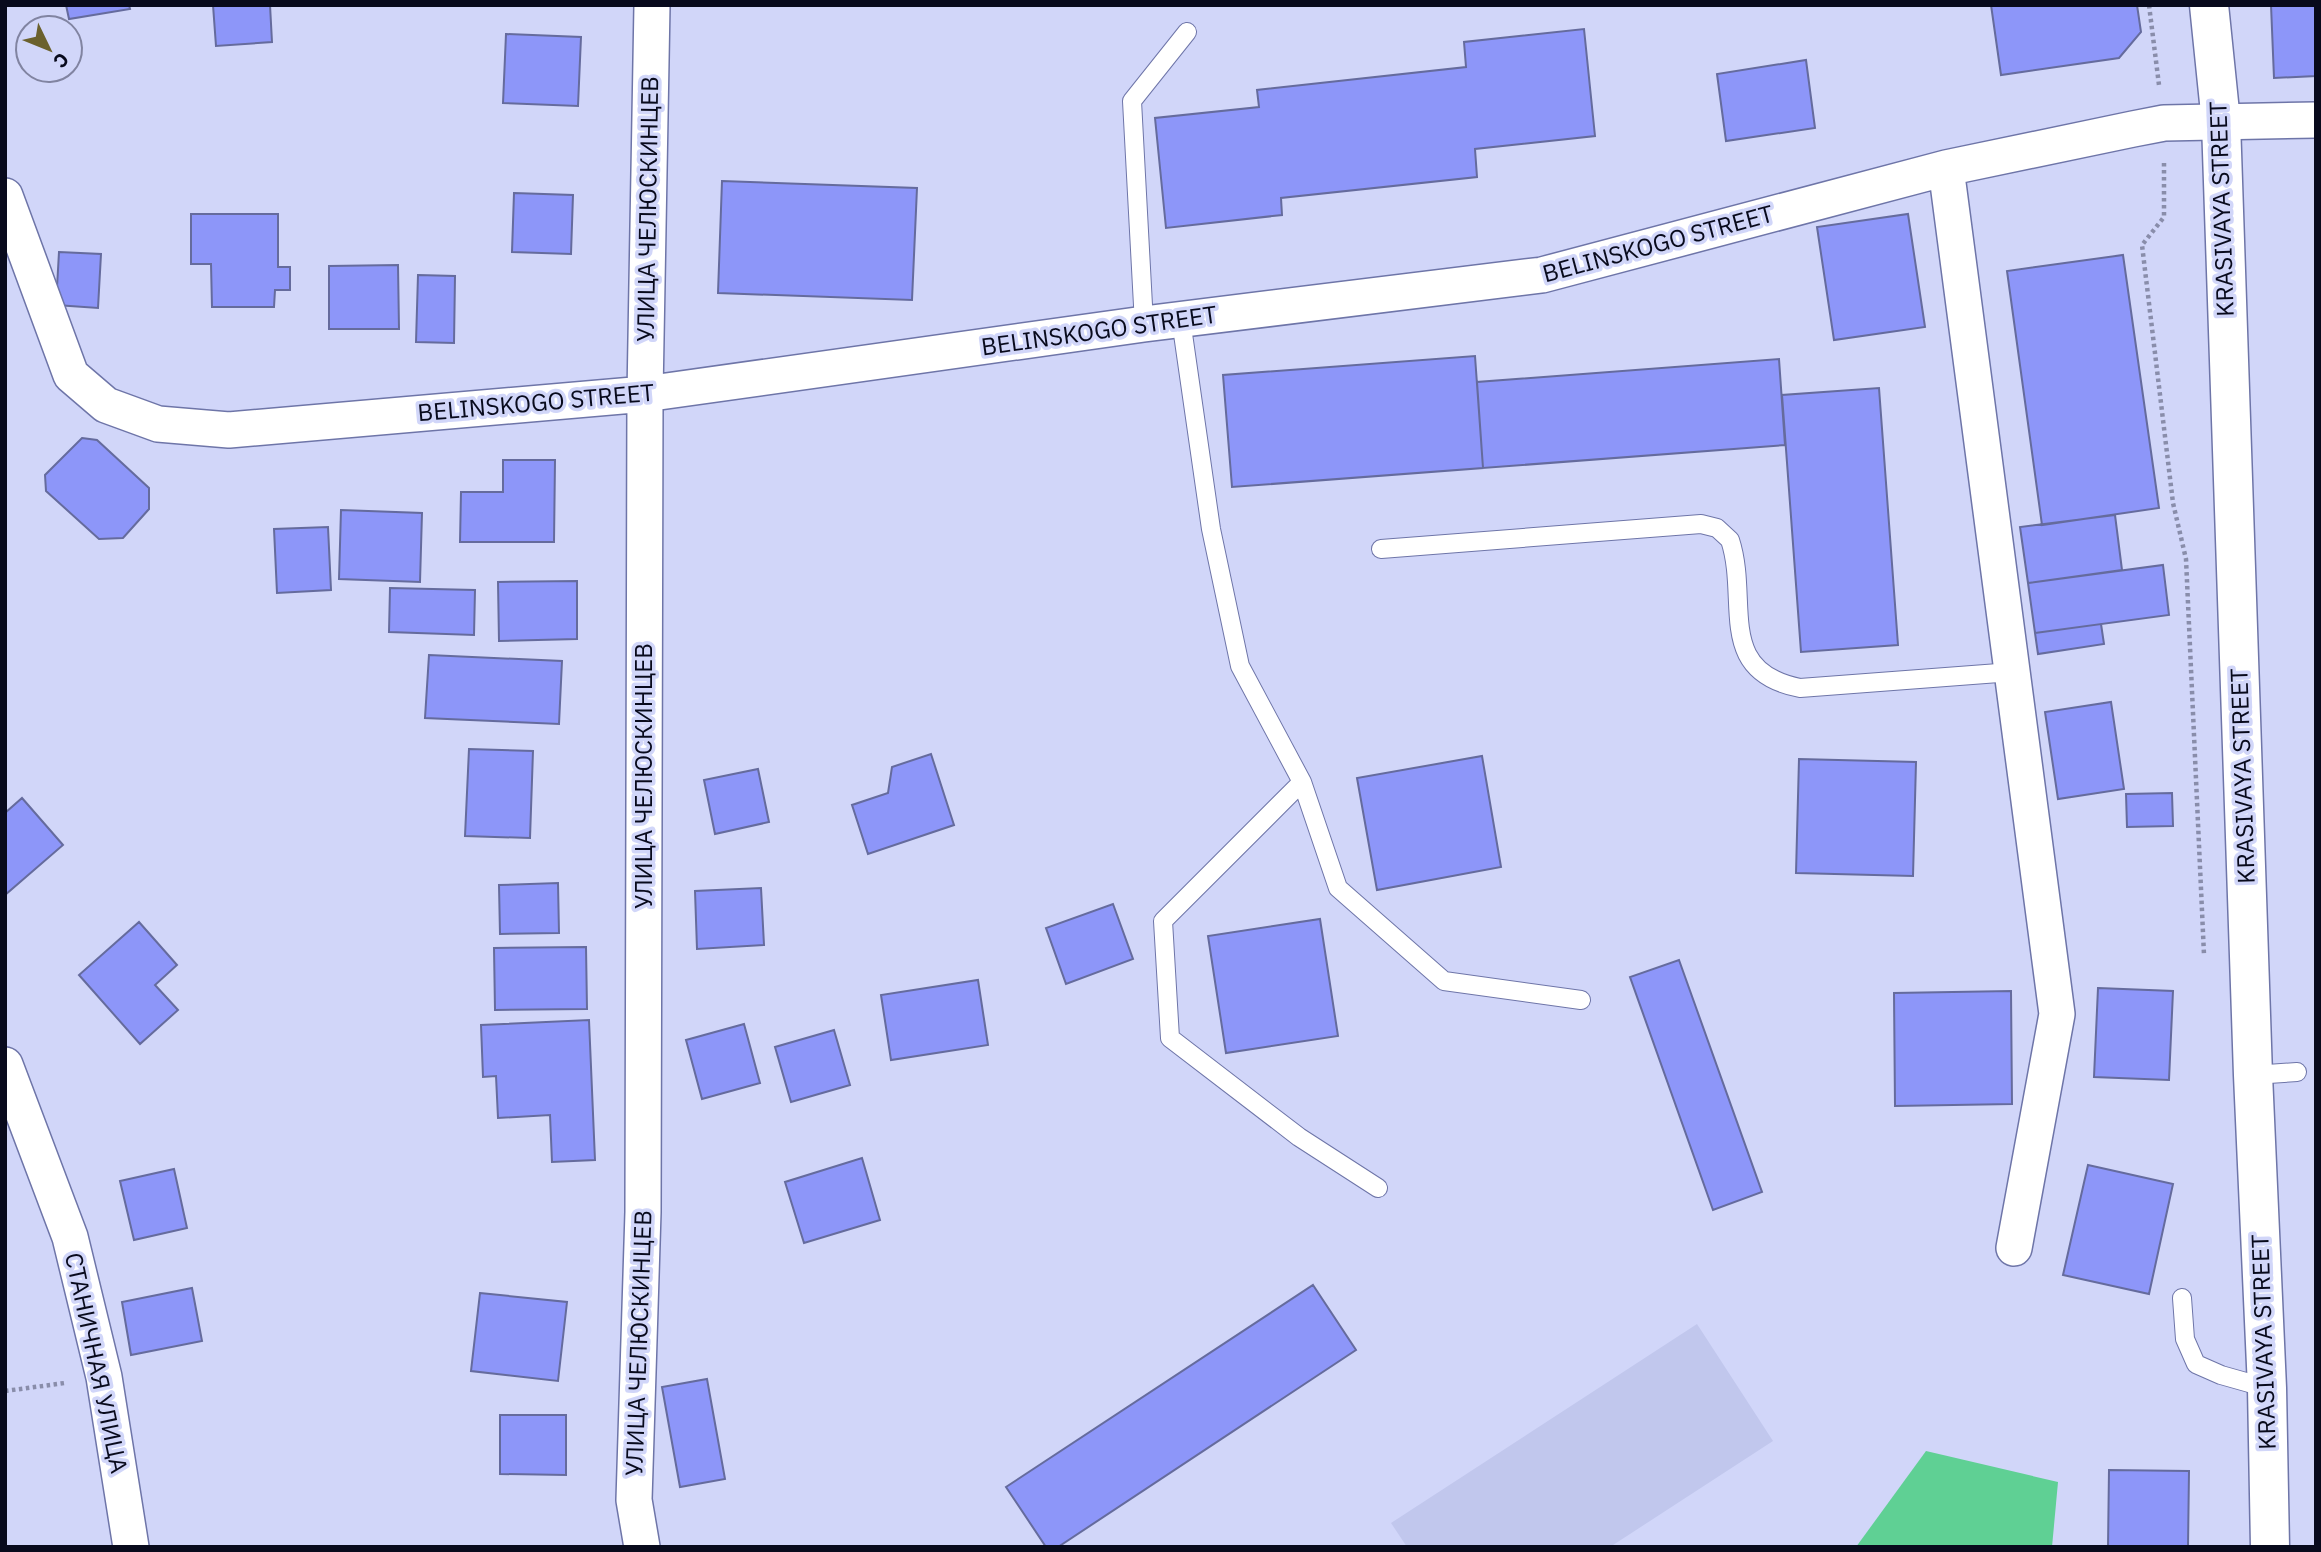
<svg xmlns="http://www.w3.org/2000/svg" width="2321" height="1552" viewBox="0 0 2321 1552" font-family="'IBM Plex Sans',sans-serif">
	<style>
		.built { fill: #c1c7ed }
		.green { fill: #5fd094 }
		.building { fill: #8d96f9; stroke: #656b9d; stroke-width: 2 }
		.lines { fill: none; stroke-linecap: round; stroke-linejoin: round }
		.lane-casing { stroke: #6e75a8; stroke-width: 20 }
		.street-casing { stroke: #6e75a8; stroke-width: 38 }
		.secondary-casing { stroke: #6e75a8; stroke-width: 41 }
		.path { stroke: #898daa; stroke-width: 4.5; stroke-dasharray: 3.5 3.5; stroke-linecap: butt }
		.lane { stroke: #fff; stroke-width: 18 }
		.street { stroke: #fff; stroke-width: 35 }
		.secondary { stroke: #fff; stroke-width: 38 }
		.labels { text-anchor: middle; stroke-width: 7; stroke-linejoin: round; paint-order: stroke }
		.street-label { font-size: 24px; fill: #080a1c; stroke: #d1d6f9 }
	</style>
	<rect width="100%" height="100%" fill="#d1d6f9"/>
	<path class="built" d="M 1697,1324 L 1773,1441 L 1610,1547 L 1407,1547 L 1391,1523 Z"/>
	<path class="green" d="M 1926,1451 L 2058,1482 L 2052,1547 L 1856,1547 Z"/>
	<path class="building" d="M 66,5 L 129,5 L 130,9 L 69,19 Z
		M 213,5 L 270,5 L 272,42 L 216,46 Z
		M 1991,5 L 2137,5 L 2141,32 L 2119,58 L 2001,75 Z
		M 2271,5 L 2316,5 L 2316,76 L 2274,78 Z
		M 1584,29 L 1595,136 L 1475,149 L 1477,177 L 1281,198 L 1282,215 L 1166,228 L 1155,118 L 1259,107 L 1257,90 L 1466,67 L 1464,42 Z
		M 506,34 L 581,37 L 578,106 L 503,103 Z
		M 1806,60 L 1815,128 L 1726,141 L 1717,74 Z
		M 722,181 L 917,188 L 912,300 L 718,293 Z
		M 514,193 L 573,195 L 571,254 L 512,252 Z
		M 191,214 L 278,214 L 278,267 L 290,267 L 290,290 L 275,290 L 274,307 L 212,307 L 211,264 L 191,264 Z
		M 1908,214 L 1925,327 L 1834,340 L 1817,227 Z
		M 59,252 L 101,254 L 98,308 L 56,305 Z
		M 2123,255 L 2159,508 L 2042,525 L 2007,271 Z
		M 398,265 L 399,329 L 329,329 L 329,266 Z
		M 418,275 L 455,276 L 454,343 L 416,342 Z
		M 1475,356 L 1483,468 L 1232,487 L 1223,375 Z
		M 1779,359 L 1785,445 L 1483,468 L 1477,382 Z
		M 1879,388 L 1898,645 L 1801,652 L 1782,395 Z
		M 82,438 L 97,440 L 149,488 L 149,509 L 123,538 L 99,539 L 46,491 L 45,475 Z
		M 503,460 L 555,460 L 554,542 L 460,542 L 461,492 L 503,492 Z
		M 341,510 L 422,513 L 420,582 L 339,579 Z
		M 2115,515 L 2122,570 L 2028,583 L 2020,527 Z
		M 328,527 L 331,590 L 277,593 L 274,529 Z
		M 2163,565 L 2169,615 L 2035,633 L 2028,583 Z
		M 577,581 L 577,639 L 499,641 L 498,582 Z
		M 390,588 L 475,590 L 474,635 L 389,632 Z
		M 2101,624 L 2104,644 L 2038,654 L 2035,633 Z
		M 429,655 L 562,661 L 559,724 L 425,718 Z
		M 2111,702 L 2124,789 L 2058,799 L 2045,712 Z
		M 469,749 L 533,751 L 530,838 L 465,836 Z
		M 931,754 L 954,825 L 868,854 L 852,805 L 888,793 L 892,767 Z
		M 1482,756 L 1501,867 L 1377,890 L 1357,778 Z
		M 1799,759 L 1916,762 L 1913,876 L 1796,873 Z
		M 758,769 L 769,822 L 715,834 L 704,780 Z
		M 2172,793 L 2173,826 L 2127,827 L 2126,794 Z
		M 22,798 L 63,845 L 5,895 L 5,813 Z
		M 558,883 L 559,933 L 500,934 L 499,885 Z
		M 761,888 L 764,945 L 697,949 L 695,891 Z
		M 1113,904 L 1133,959 L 1066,984 L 1046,928 Z
		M 1320,919 L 1338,1036 L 1226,1053 L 1208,936 Z
		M 139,922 L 177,965 L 155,985 L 178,1010 L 140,1044 L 79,975 Z
		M 586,947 L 587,1009 L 495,1010 L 494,948 Z
		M 1679,960 L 1762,1192 L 1713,1210 L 1630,977 Z
		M 978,980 L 988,1045 L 891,1060 L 881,995 Z
		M 2098,988 L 2173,991 L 2169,1080 L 2094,1077 Z
		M 2011,991 L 2012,1104 L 1895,1106 L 1894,993 Z
		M 589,1020 L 595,1160 L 552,1162 L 550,1115 L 498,1118 L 496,1076 L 483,1077 L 481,1025 Z
		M 744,1024 L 760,1083 L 702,1099 L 686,1040 Z
		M 834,1030 L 850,1085 L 791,1102 L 775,1047 Z
		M 862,1158 L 880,1220 L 804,1243 L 785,1182 Z
		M 2088,1165 L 2173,1184 L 2149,1294 L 2063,1275 Z
		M 174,1169 L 187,1228 L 134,1240 L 120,1181 Z
		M 1313,1285 L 1356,1350 L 1058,1547 L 1046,1547 L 1006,1487 Z
		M 192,1288 L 202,1341 L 131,1355 L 122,1302 Z
		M 480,1293 L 567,1302 L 558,1381 L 471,1371 Z
		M 707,1379 L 725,1479 L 680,1487 L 662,1387 Z
		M 500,1415 L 566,1415 L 566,1475 L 500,1474 Z
		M 2109,1470 L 2189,1471 L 2188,1547 L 2108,1547 Z"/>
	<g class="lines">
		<defs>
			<path id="lane" d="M 1181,320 L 1211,529 L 1240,666 L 1302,782 L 1338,888 L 1444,981 L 1581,1000
				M 1144,324 L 1132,101 L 1187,32
				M 1381,549 L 1701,524 L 1717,528 L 1730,540 C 1750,601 1714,671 1800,688 L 2012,672
				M 1302,782 L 1163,921 L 1170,1038 L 1299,1137 L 1378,1188
				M 2253,1075 L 2297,1072
				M 2182,1298 L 2185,1339 L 2196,1364 L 2221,1375 L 2267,1388"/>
			<path id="street" d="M 1946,168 L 2057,1014 L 2014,1248
				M 5,196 L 71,375 L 106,405 L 158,424 L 229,430 L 645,394 L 1144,324 L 1542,275 L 1946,168 L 2133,129 L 2164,123 L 2316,120
				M 5,1065 L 70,1237 L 104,1377 L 131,1547
				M 642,1547 L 634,1500 L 643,1212 L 645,394 L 652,5"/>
			<path id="secondary" d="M 2209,5 L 2221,122 L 2253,1075 L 2267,1388 L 2270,1547"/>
		</defs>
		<use href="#lane" class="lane-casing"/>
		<use href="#street" class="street-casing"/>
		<use href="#secondary" class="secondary-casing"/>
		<path class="path" d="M 2149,5 L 2159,85
			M 2164,163 L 2164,217 L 2142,245 L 2173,503 L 2186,559 L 2204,955
			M 5,1391 L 65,1383"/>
		<use href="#lane" class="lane"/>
		<use href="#street" class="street"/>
		<use href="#secondary" class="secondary"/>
	</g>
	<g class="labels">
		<g class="street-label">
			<text transform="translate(648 209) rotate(-89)" y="8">УЛИЦА ЧЕЛЮСКИНЦЕВ</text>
			<text transform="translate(2222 209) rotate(-92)" y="8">KRASIVAYA STREET</text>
			<text transform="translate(1658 244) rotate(-15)" y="8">BELINSKOGO STREET</text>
			<text transform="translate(1099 331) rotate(-8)" y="8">BELINSKOGO STREET</text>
			<text transform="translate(536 403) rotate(-5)" y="8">BELINSKOGO STREET</text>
			<text transform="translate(644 776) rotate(-90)" y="8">УЛИЦА ЧЕЛЮСКИНЦЕВ</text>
			<text transform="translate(2243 776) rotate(-92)" y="8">KRASIVAYA STREET</text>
			<text transform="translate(2264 1342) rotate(-92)" y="8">KRASIVAYA STREET</text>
			<text transform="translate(639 1343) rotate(-88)" y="8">УЛИЦА ЧЕЛЮСКИНЦЕВ</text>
			<text transform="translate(96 1363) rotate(78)" y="8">СТАНИЧНАЯ УЛИЦА</text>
		</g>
	</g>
	<rect width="2321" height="1552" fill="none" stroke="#080a1c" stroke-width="14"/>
	<g transform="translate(49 49) rotate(133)"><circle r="33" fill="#d1d6f9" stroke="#8184a1" stroke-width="2"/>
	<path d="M0-5L12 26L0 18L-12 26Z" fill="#6b612d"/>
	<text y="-10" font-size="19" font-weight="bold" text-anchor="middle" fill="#080a1c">С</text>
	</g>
</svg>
